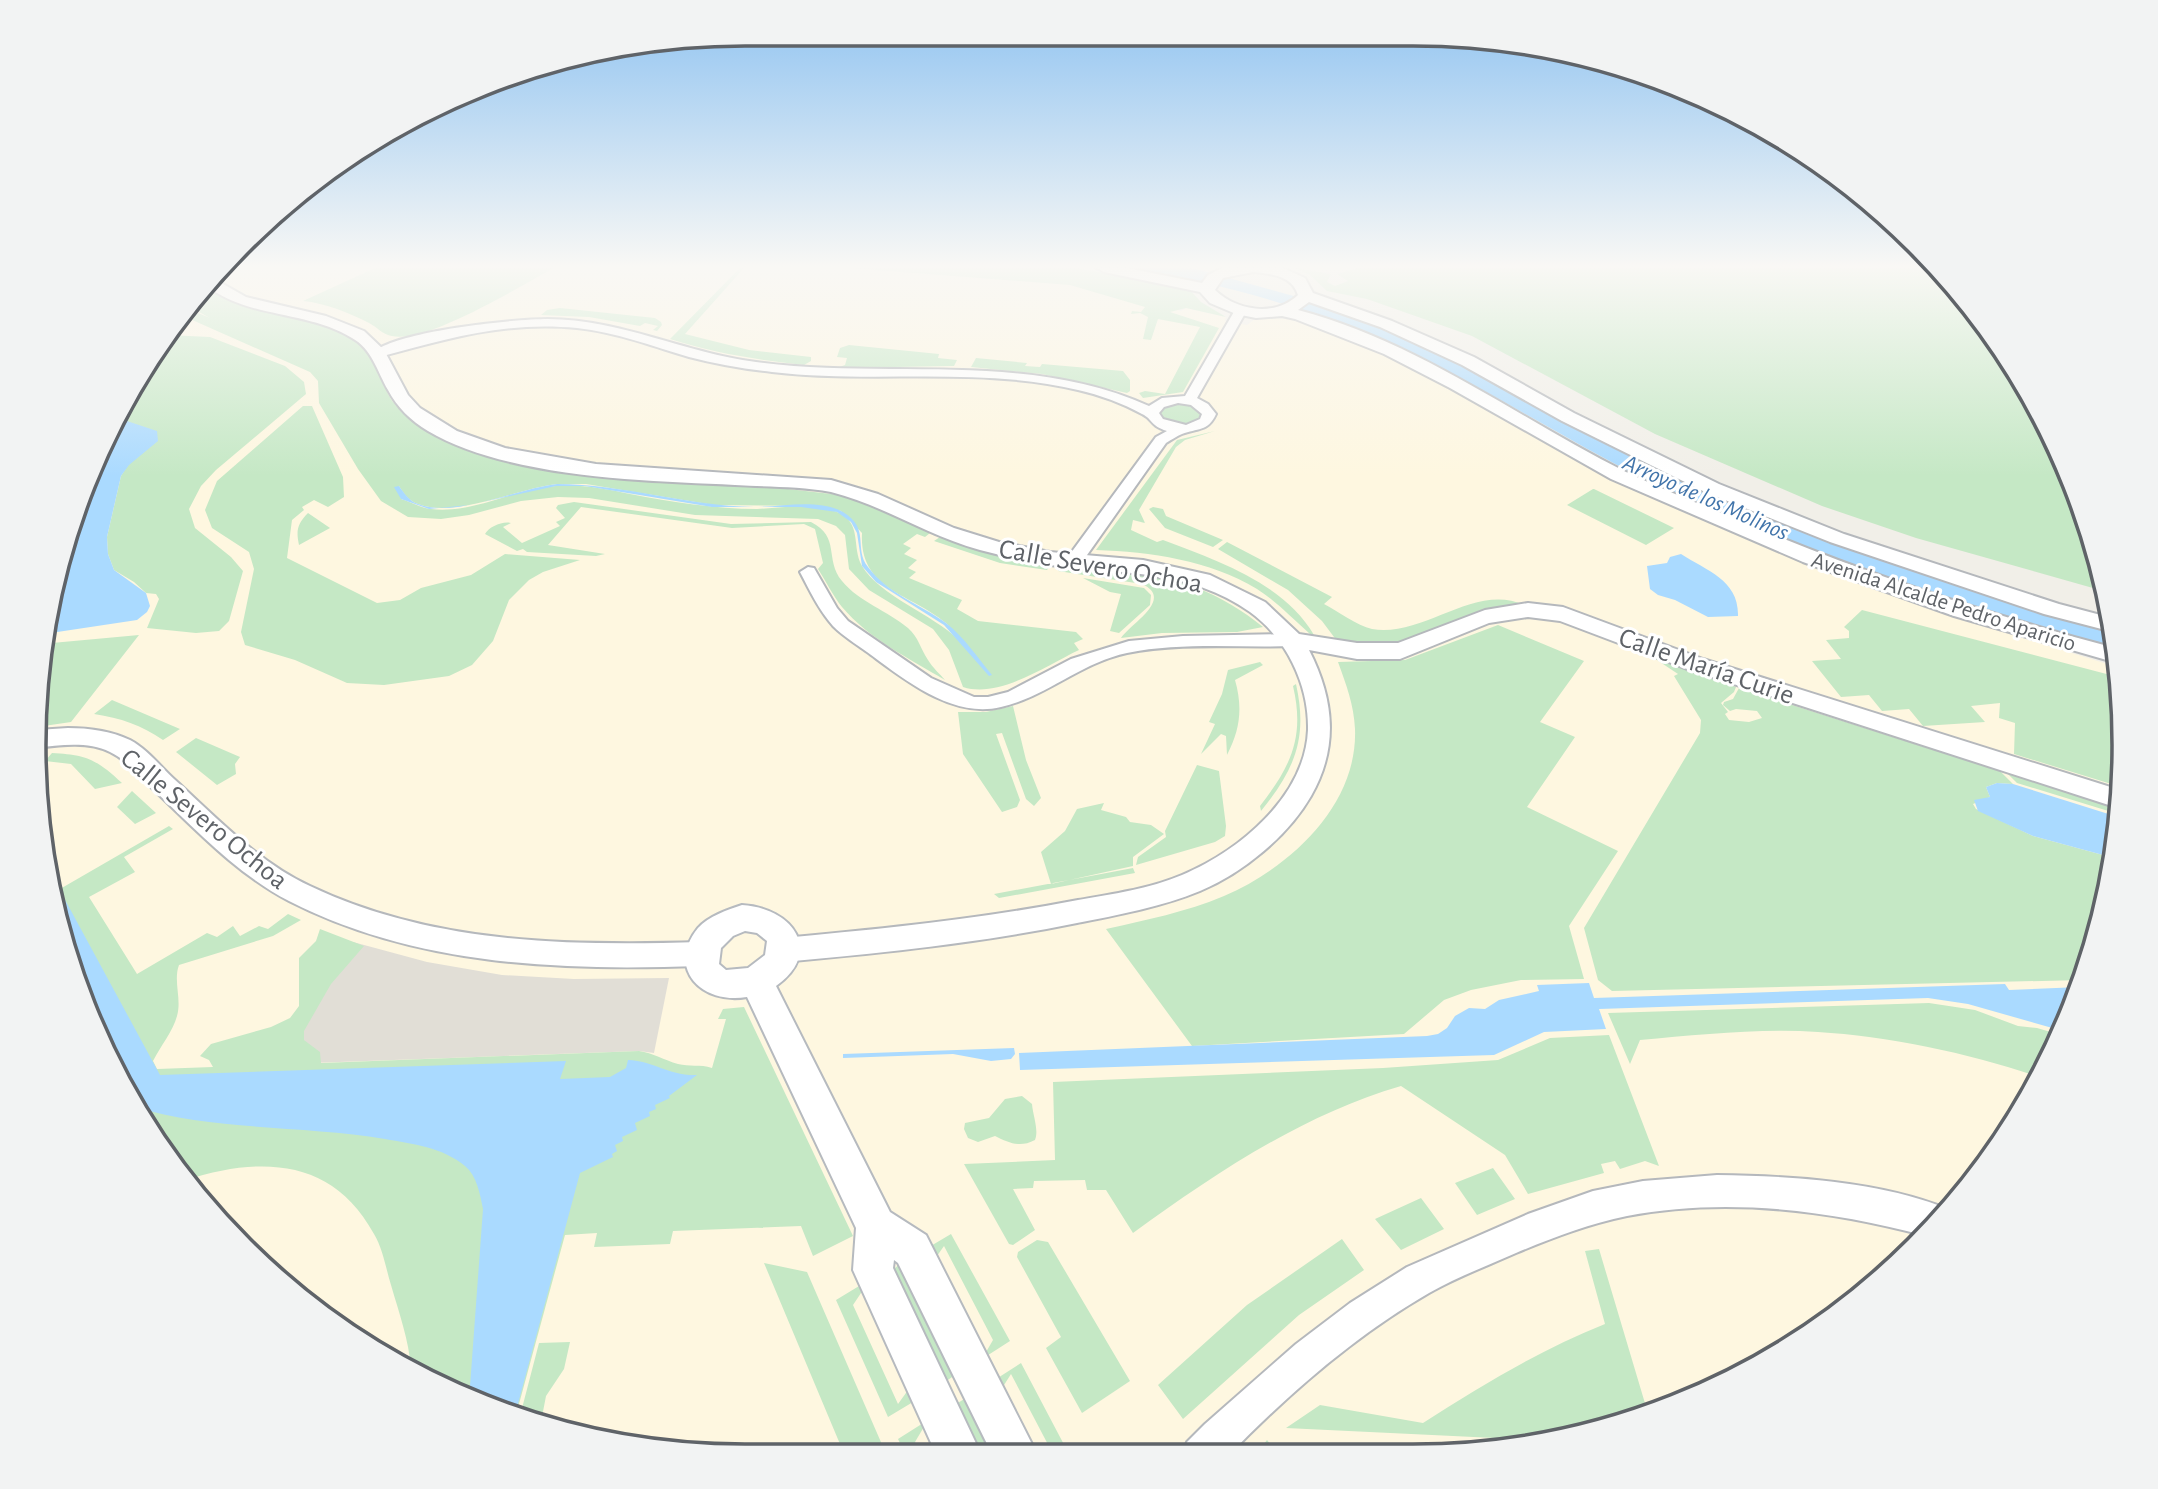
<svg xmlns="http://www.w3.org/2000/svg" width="2158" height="1489" viewBox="0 0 2158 1489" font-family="'Alegreya Sans',sans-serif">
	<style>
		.commercial { fill: #fef7e0 }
		.education { fill: #e1ded6 }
		.green { fill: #c5e8c5; fill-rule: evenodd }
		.water { fill: #aadaff }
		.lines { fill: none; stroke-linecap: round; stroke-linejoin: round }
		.minor-casing { stroke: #b5b8bc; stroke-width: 4 }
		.tertiary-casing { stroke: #b5b8bc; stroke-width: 4 }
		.secondary-casing { stroke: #b6babf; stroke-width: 4 }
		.minor { fill: #fff; fill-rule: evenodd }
		.tertiary { fill: #fff; fill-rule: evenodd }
		.secondary { fill: #fff; fill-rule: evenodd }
		.labels { text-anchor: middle; stroke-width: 6; stroke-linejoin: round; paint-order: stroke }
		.far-street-label { font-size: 23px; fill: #5f6368; stroke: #fff }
		.far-water-label { font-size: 24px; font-style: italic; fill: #4174aa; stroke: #fff }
		.street-label { font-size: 28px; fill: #5f6368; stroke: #fff }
		.rim { fill: none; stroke: #5f6368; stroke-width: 3.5 }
	</style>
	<rect width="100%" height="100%" fill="#f1efe8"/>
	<path class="commercial" d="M 218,268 L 953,268 L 1068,279 L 1181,311 L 1186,308 L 1226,317 L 1225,321 L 1247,325 L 1256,318 L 1301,319 L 1363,344 L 1435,380 L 1577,460 L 1647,496 L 1822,571 L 1948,615 L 2117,667 L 2125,745 L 2111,884 L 2070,1017 L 2005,1140 L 1916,1248 L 1809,1336 L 1728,1382 L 1552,1442 L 1414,1456 L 745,1456 L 605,1442 L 472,1401 L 349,1336 L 241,1247 L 153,1140 L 107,1059 L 47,883 L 35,791 L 39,652 L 88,472 L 129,389 L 209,276 Z"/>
	<path class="education" d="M 353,942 L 427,962 L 502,975 L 574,979 L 669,978 L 654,1053 L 639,1051 L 284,1064 Z"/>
	<path class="green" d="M 375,268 L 554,268 C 520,286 427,344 392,336 C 383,335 377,327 369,323 C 350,313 325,303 303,301 Z
		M 740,268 L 744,268 L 685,334 L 749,350 L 811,357 L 811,361 L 804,365 C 758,360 714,353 670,339 Z
		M 850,268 L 1075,268 L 1188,288 L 1201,302 L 1226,317 L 1186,308 L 1170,312 L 1219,328 L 1183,392 L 1143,398 L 1139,393 L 1145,391 L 1165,394 L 1200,327 L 1158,319 L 1151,340 L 1143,339 L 1148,317 L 1140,313 L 1131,314 L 1132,311 L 1141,312 L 1145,307 L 1070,285 Z
		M 1295,268 L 1331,274 L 1327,282 L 1335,286 L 1348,281 L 1337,274 L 1359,268 L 1938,268 L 2005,350 L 2071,473 L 2107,592 L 1916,538 L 1822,506 L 1655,434 L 1472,336 L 1367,299 L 1327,291 L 1310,275 Z
		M 203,285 C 243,316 301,309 344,334 C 359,343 375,356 381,373 C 384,383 386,393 393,402 C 416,433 456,444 491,455 L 840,495 L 865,502 L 930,533 L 925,537 L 917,534 L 903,544 L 911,548 L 904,554 L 917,560 L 908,568 L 916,572 L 909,578 L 962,600 L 957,609 L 978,621 L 1076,632 L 1083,639 L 1074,643 L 1079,650 C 1047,665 999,699 963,687 L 949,650 L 933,629 L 869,590 L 849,569 L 845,535 L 836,526 L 818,519 L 695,515 L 589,498 L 558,497 L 521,501 L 469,515 L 441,519 L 408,517 L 381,501 L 358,469 L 319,403 L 318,381 L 310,372 L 181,315 L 186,308 L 210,318 L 188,306 ZM 557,484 L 586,484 L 714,505 L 822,506 L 841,511 L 862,533 C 859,590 910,593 946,623 C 951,627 955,635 959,640 C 932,614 880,596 862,566 C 851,546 863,523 837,512 C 813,502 782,508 757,509 C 715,509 672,502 630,494 C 606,489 582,484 556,486 C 515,488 474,514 431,509 C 421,508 411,502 401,499 L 399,486 C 404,494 409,501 418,504 C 455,519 518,488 557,484 Z
		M 560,308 L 655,318 L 661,322 L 662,325 L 657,331 L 653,330 L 658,326 L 645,323 L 640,326 L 589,317 L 541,315 L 547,310 Z
		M 167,335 L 210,337 L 285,366 L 304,382 L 306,394 L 216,470 L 201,486 L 189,509 L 195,528 L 231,557 L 243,571 L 229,621 L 219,631 L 196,633 L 147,628 L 159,599 L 156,594 L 146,593 L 134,582 L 114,570 L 108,554 L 107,537 L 121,476 L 128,465 L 158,440 L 115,417 L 129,389 Z
		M 849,345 L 939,354 L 938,358 L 957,360 L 954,366 L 836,368 L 845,365 L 847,358 L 837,357 L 840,348 Z
		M 976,358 L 1027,363 L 1025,366 L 1040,367 L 1042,364 L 1123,371 L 1130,380 L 1130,391 L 1127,393 L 1042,374 L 971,367 Z
		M 1185,403 L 1202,412 L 1201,419 C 1188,427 1172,428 1160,416 L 1161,410 L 1168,405 Z
		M 303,406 L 312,406 L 343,477 L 344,497 L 328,507 L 314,500 L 302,507 L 304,510 L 292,520 L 287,558 L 377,603 L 400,600 L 421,588 L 471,575 L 505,554 L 580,560 L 543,572 L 529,580 L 509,600 L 493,641 L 472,665 L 449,676 L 384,685 L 347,683 L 295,660 L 245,645 L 241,632 L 254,569 L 249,552 L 212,528 L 205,510 L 217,481 Z
		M 1215,431 L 1185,440 L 1176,447 L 1139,510 L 1145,523 L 1133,520 L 1131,530 L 1157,542 L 1163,540 C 1216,560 1284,583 1314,635 L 1310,634 C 1293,619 1276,601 1257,589 C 1209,560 1151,552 1096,550 L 1177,440 Z
		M 1593,489 L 1594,489 L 1674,528 L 1646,545 L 1567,505 Z
		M 574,502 L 731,524 L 811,522 C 841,537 824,559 842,581 C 859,602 888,611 908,628 C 919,638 920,648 928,660 C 932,667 940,674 945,680 C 910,659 869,639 842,607 C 833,596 826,581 818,569 L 823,563 L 815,529 L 804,524 L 732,528 L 581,507 L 548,545 L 605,554 L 596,556 L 527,552 L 523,549 L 517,551 L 485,534 C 489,527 502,521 511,523 L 503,527 L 522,543 L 560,526 L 556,522 L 565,518 L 556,508 L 558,505 Z
		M 1153,507 L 1163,509 L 1166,516 L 1223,540 L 1213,547 L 1165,528 L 1149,509 Z
		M 308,513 L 330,528 L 299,545 C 296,531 297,524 308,513 Z
		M 940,537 L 979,551 L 1050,566 L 1047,570 L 1000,563 L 934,541 Z
		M 1227,542 L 1332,597 L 1324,604 C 1338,611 1357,626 1372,629 C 1423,638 1475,582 1524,605 L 1395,645 L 1376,648 L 1337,641 L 1322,621 L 1288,590 L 1218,549 Z
		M 1060,566 C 1070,572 1108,570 1123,571 C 1175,575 1223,594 1263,627 L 1237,632 L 1162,633 L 1121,638 C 1130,624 1175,599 1142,584 L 1058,571 Z
		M 1083,578 L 1144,588 L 1151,595 L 1150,605 L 1119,633 L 1110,631 L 1121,594 L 1110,592 Z
		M 1862,610 L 2118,677 L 2125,745 L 2121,787 L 2014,754 L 2015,723 L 1999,718 L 2000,703 L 1971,706 L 1985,722 L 1923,726 L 1909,709 L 1882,711 L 1869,695 L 1841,697 L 1812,661 L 1841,659 L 1826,640 L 1849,638 L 1849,631 L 1844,627 Z
		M 1498,625 L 1584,661 L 1540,722 L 1575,737 L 1527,807 L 1618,851 L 1569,926 L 1584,979 L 1521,980 L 1471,990 L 1444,1000 L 1404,1034 L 1192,1046 L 1106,929 C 1146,920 1186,912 1224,896 C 1289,868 1358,806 1355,729 C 1354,705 1346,684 1338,662 L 1405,660 Z
		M 139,635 L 71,722 L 37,727 L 41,644 Z
		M 1651,656 L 1736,687 L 1734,692 L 1721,703 L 1728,712 L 1725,714 L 1729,720 L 1749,722 L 1762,718 L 1757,711 L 1736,709 L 1730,711 L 1723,705 L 1724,702 L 1733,699 L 1739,688 L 2000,771 L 2013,784 L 1997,783 L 1986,787 L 1990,797 L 1973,804 L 1976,809 L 2033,836 L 2114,858 L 2111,884 L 2082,980 L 1612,991 L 1598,980 L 1584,928 L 1700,733 L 1701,720 L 1674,676 L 1678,674 Z
		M 1260,662 L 1263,665 L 1235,680 C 1243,708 1240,730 1227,755 L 1226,736 L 1221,734 L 1201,754 L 1215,724 L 1209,722 L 1222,694 L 1228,670 Z
		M 1296,684 C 1308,738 1295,769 1261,811 L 1260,806 C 1291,766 1305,737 1293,686 Z
		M 112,700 L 180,729 L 163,740 C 141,725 121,718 94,714 Z
		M 1013,706 L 1026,760 L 1041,798 L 1034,806 L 1026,799 L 1002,733 L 996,734 L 1020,800 L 1017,807 L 1002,812 L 963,754 L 958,712 L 986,712 Z
		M 196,738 L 240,757 L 235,764 L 236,774 L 217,785 L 176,752 Z
		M 52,753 C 87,755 96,759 122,783 L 95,789 L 71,764 L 45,761 Z
		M 1197,765 L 1219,771 L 1226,826 L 1225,836 L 1215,842 L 1136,865 L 1138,857 L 1166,837 L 1165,831 Z
		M 2007,773 L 2118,808 L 2118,814 L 2017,783 Z
		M 132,791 L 156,813 L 135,824 L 117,807 Z
		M 1104,803 L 1101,810 L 1126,817 L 1130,822 L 1151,825 L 1164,834 L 1133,857 L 1133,866 L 1051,884 L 1041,852 L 1065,831 L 1077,809 Z
		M 169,826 L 173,829 L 124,857 L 135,872 L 89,897 L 137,974 L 207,933 L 217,937 L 233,926 L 240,936 L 259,926 L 268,929 L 288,914 L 301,920 L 273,936 L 179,965 C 173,981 182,999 177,1016 C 173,1031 160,1047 153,1061 L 157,1069 L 213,1067 L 209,1060 L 200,1056 L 211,1044 L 271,1027 L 290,1018 L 299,1006 L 299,958 L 316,941 L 320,929 L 364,946 L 331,984 L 304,1031 L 304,1040 L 320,1052 L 321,1063 L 639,1051 C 653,1053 664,1060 678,1064 C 689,1067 700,1064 712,1068 L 726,1019 L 718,1019 L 723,1009 L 744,1007 L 853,1236 L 813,1256 L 801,1226 L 673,1231 L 670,1244 L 594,1247 L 597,1233 L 565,1235 L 516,1415 L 472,1401 L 411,1369 C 409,1340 399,1313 391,1285 C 386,1269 383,1249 374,1234 C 333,1158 261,1156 186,1180 L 153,1140 L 107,1059 L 47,883 L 44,861 L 60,889 Z
		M 1133,868 L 1135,873 L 999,898 L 994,894 Z
		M 1929,1003 L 1975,1010 L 2018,1026 L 2037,1028 L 2061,1035 L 2039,1077 C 1973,1054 1887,1036 1818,1032 C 1760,1028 1698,1035 1640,1040 L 1630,1064 L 1608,1013 Z
		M 1609,1035 L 1659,1166 L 1645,1161 L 1620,1169 L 1615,1161 L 1601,1164 L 1604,1173 L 1528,1194 L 1505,1155 L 1401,1086 C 1302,1115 1216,1173 1133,1233 L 1106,1190 L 1087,1190 L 1085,1180 L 1034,1181 L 1033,1188 L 1013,1189 L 1035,1230 L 1013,1245 L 1009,1244 L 964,1164 L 1055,1160 L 1053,1082 L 1383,1068 L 1498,1060 L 1550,1038 Z
		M 1022,1096 L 1032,1104 C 1033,1116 1039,1130 1035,1140 C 1020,1148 1009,1143 995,1136 L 978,1142 L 968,1138 L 964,1129 L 965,1123 L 989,1118 L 1005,1099 Z
		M 1493,1168 L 1515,1199 L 1477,1215 L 1455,1183 Z
		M 1421,1198 L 1444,1229 L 1401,1250 L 1375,1219 Z
		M 951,1234 L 1010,1341 L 982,1359 L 993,1340 L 944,1246 L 932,1263 L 924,1250 Z
		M 1342,1239 L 1364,1270 L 1299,1315 L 1183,1419 L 1158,1385 L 1247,1305 Z
		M 1037,1240 L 1048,1242 L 1130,1381 L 1082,1413 L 1046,1348 L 1061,1337 L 1017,1257 L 1018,1252 Z
		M 1599,1249 L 1647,1410 L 1556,1441 L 1286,1428 L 1320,1405 L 1423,1423 C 1482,1385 1540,1350 1605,1324 L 1585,1251 Z
		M 764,1263 L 807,1272 L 887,1456 L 845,1456 Z
		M 900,1264 L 958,1373 L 942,1384 L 891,1271 Z
		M 864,1283 L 865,1287 L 853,1305 L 898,1404 L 911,1386 L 918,1399 L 888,1417 L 836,1300 Z
		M 570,1342 L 564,1369 L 546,1396 L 541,1422 L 520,1416 L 539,1343 Z
		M 1021,1363 L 1070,1456 L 1054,1456 L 1011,1374 L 999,1393 L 993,1381 Z
		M 969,1396 L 999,1456 L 977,1456 L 953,1406 Z
		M 928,1420 L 915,1442 L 921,1456 L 906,1456 L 898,1439 Z
		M 1267,1440 L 1278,1454 L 1445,1453 L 1414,1456 L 1255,1456 Z"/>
	<path class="water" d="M 1126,268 L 1196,269 L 1337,308 L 1372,322 L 1803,530 L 1910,570 L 2114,634 L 2115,649 C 1985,616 1859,572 1736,519 C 1707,506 1677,495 1648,481 C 1560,437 1477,382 1388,343 C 1304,306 1217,282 1126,268 Z
		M 115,417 L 157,431 L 158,441 L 129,465 L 121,476 L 107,537 L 108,554 L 114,570 L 146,593 L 150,606 L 147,612 L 137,620 L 44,634 L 88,472 Z
		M 557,484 C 624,484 687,506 754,507 C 781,507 818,498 843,512 C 871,529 853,548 868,567 C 888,594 920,604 946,623 C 964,637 978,658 992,675 L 989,676 L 944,625 L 876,582 L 862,566 L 857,533 L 851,522 L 837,512 L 801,507 L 712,507 L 585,486 L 556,486 L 469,505 L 429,509 L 401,499 L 394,487 L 399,486 C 404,493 409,501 418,504 C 454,519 518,488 557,484 Z
		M 1681,554 C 1707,571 1739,580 1738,616 L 1708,617 L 1675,600 L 1658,595 L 1650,589 L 1647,566 L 1667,563 L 1670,557 Z
		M 1997,783 L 2013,784 L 2118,817 L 2114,858 L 2033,836 L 1978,811 L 1974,800 L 1990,797 L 1986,787 Z
		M 44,861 L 160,1075 L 566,1061 L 560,1079 L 610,1077 L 626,1068 L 628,1060 C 655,1061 668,1076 697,1075 L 669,1096 L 670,1098 L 655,1105 L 656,1109 L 649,1112 L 650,1116 L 635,1123 L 637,1130 L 622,1137 L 623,1141 L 615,1145 L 617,1151 L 612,1154 L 613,1157 L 580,1173 L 515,1415 L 469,1400 L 483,1209 C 480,1194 477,1176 465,1166 C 442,1147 413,1144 385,1139 C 304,1125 212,1131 135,1107 L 122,1086 L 127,1076 L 116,1076 L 122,1059 L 86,998 L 47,883 Z
		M 1589,983 L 1594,998 L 2005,984 L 2009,990 L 2080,987 L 2063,1031 L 1968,1004 L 1928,998 L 1599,1009 L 1606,1029 L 1544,1032 L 1494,1055 L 1020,1070 L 1019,1053 L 1427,1036 L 1438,1034 L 1447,1028 L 1455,1016 L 1469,1008 L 1485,1009 L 1499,1000 L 1539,991 L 1537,985 Z
		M 1014,1048 L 1015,1054 L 1011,1059 L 991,1061 L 953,1054 L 843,1058 L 843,1054 Z"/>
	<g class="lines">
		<defs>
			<path id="minor" d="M 1241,306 L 1247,310 L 1197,398 L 1208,404 L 1216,414 C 1208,432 1197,428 1182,434 C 1177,436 1171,440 1166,443 L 1080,565 L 1068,565 L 1066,561 L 1068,557 L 1156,437 L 1167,431 C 1149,425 1154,420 1142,414 C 1122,403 1100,395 1078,390 C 979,366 873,384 772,372 C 744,369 716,364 689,357 C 652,346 615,332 577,328 C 504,321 447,339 379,357 L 372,353 C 396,331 513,319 548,319 C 620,319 685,353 756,362 C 887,380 1025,350 1149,406 L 1162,398 L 1185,396 L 1235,310 ZM 1178,403 L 1191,405 L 1202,414 L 1200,419 L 1186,425 L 1163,419 L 1159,413 L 1164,407 Z
				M 808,567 L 814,568 L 837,608 L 848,621 L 931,678 L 974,697 L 988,697 L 1008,692 L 1071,659 L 1129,641 L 1183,636 L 1292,634 L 1301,640 L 1292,646 C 1238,648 1181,642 1127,653 C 1080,663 1046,697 1001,707 C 952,719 904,679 867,652 C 856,644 843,636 833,626 C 819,610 810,591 800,572 Z"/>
			<path id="tertiary" d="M 1097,268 L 1127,268 L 1202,283 L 1208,275 L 1222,268 L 1283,268 L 1305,278 L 1313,293 L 1392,321 L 1474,357 L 1574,413 L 1719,484 L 1844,534 L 2059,604 L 2112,618 L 2113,632 L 2044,614 L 1830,542 L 1705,492 L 1562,421 L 1462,365 L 1380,327 L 1309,302 L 1298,310 C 1417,341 1518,418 1626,472 C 1660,488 1694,502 1729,516 C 1854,570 1983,613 2115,648 L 2117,663 L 1954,616 L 1803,562 L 1611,479 L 1450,388 L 1384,354 L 1295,319 L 1282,316 L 1256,318 L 1236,314 L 1210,303 L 1200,292 L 1104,272 ZM 1253,272 C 1271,274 1292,275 1298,295 C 1275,317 1237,311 1215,290 L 1223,278 Z
				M 209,276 L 246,297 L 326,316 L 364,331 L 384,350 L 408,395 L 420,408 L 457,431 L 505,448 L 596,464 L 831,480 L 878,494 L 954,528 L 999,542 L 1050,552 L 1143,560 L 1210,575 L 1265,602 L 1299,634 L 1357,643 L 1398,643 L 1485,610 L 1528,603 L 1563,607 L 1703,659 L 2120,790 L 2118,808 L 1687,669 L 1560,621 L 1528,617 L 1489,623 L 1400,659 L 1357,659 L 1309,650 C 1334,699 1339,747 1311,796 C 1288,836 1243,873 1200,891 C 1161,907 1118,915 1077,923 C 980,943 882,953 783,962 L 773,958 L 769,950 L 773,942 L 783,938 C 882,929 980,919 1078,900 C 1112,894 1149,889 1182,875 C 1239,851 1305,797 1308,730 C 1309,684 1286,638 1250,612 C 1190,569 1119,574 1050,565 C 1026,562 1003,556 980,550 C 928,536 883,505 831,492 C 799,486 767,487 735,485 C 643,481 508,478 428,431 C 411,421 397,407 388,390 C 377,371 372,349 352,338 C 306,310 247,319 204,284 Z
				M 68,728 C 89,728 111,731 130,740 C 147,749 160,766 174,779 C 216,817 258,862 310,886 C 432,944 568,946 700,942 L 710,945 L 714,954 L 710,963 L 700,966 C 561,971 416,966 289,901 C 237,874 196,830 154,790 C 140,777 127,760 110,752 C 88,741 60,745 36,748 L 37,730 Z
				M 1717,1175 C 1791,1176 1879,1181 1948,1209 L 1926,1236 C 1829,1210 1726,1197 1627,1216 C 1588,1224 1552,1238 1516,1253 C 1487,1266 1457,1277 1429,1293 C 1356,1335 1287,1395 1228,1456 L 1182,1456 L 1187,1442 L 1205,1424 L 1296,1344 L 1350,1303 L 1407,1267 L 1528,1214 L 1593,1191 L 1643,1181 Z"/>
			<path id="secondary" d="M 742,905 C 793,908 824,952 776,986 L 890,1212 L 926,1235 L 1038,1456 L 993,1456 L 898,1263 L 894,1260 L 893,1268 L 982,1456 L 937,1456 L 853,1270 L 856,1228 L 747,997 C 703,1005 665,969 698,928 C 709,916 727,910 742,905 ZM 745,931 L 757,933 L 767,941 L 765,955 L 748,968 L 726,970 L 719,964 L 721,948 L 733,936 Z"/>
		</defs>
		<use href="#minor" class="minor-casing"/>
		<use href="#tertiary" class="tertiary-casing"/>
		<use href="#secondary" class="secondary-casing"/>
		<use href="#minor" class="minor"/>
		<use href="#tertiary" class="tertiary"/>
		<use href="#secondary" class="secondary"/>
	</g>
	<linearGradient id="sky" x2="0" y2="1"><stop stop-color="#8fc3f1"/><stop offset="0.56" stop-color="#f9f8f5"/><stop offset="1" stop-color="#f9f8f5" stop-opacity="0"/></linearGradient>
	<rect width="2158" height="476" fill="url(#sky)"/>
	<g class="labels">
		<g class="far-street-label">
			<text transform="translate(1944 601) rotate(18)" y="8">Avenida Alcalde Pedro Aparicio</text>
		</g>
		<g class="far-water-label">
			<text transform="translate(1706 497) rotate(24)" y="8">Arroyo de los Molinos</text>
		</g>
		<g class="street-label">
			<text transform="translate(1101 565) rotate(10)" y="10">Calle Severo Ochoa</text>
			<text transform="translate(1707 665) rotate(19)" y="10">Calle María Curie</text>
			<text transform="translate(205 818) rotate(39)" y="10">Calle Severo Ochoa</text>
		</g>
	</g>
	<path d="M0 0H2158V1489H0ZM745 46H1413A699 699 0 0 1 2112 745V745A699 699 0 0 1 1413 1444H745A699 699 0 0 1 46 745V745A699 699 0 0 1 745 46Z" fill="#f2f3f3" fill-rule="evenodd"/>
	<path class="rim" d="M745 46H1413A699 699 0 0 1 2112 745V745A699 699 0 0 1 1413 1444H745A699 699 0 0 1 46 745V745A699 699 0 0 1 745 46Z"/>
</svg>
